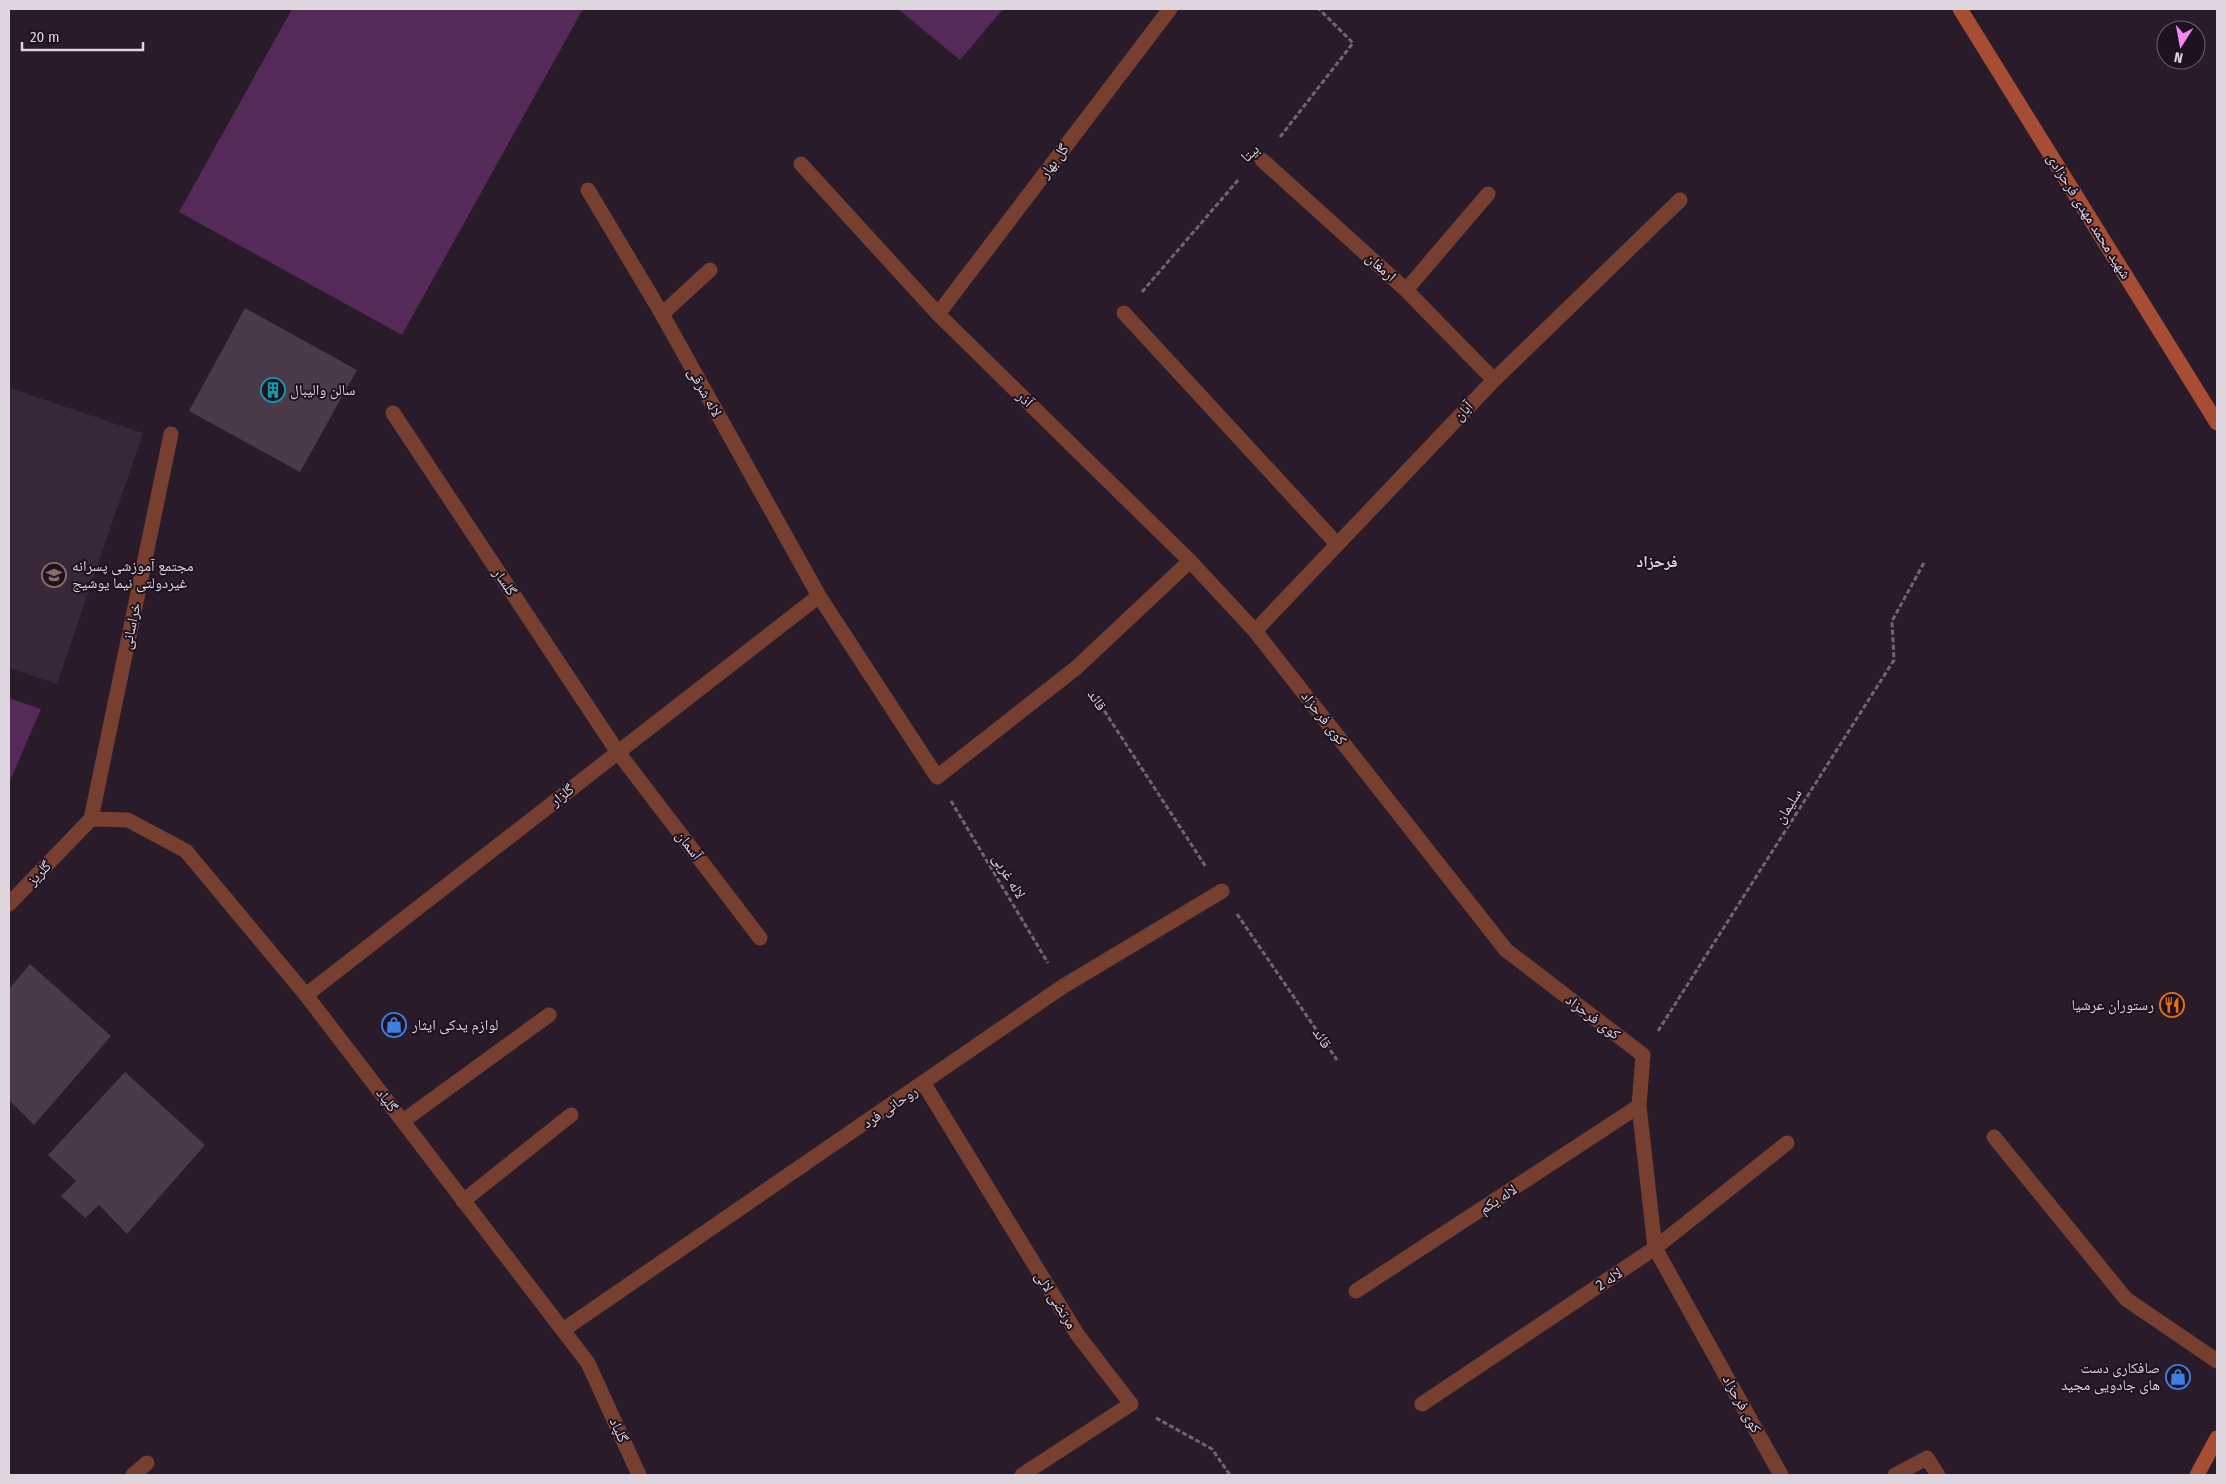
<svg xmlns="http://www.w3.org/2000/svg" width="2226" height="1484" viewBox="0 0 2226 1484" font-family="'Fira Sans Condensed','Noto Naskh Arabic',sans-serif">
	<style>
		.built { fill: #382639 }
		.green { fill: #552958 }
		.building { fill: #4a3a4a }
		.lines { fill: none; stroke-linecap: round; stroke-linejoin: round }
		.path { stroke: #716571; stroke-width: 3; stroke-dasharray: 5 2.5; stroke-linecap: butt }
		.lane { stroke: #773f2f; stroke-width: 15 }
		.street { stroke: #773f2f; stroke-width: 15 }
		.secondary { stroke: #a64d34; stroke-width: 15 }
		.labels { text-anchor: middle; stroke-width: 4; stroke-linejoin: round; paint-order: stroke }
		.street-label { font-size: 15px; fill: #ded5de; stroke: #1f1220 }
		.poi-label { font-size: 15px; fill: #ded5de; stroke: #1f1220; text-anchor: start }
		.neighbourhood-label { font-size: 16px; font-weight: bold; fill: #ded5de; stroke: #1f1220 }
	</style>
	<rect width="100%" height="100%" fill="#291b2a"/>
	<path class="built" d="M 9,388 L 143,433 L 57,684 L 9,668 Z"/>
	<path class="green" d="M 292,9 L 583,9 L 402,335 L 179,212 Z
		M 898,9 L 1003,9 L 960,60 Z
		M 9,698 L 41,709 L 9,783 Z"/>
	<path class="building" d="M 245,308 L 357,370 L 300,472 L 189,411 Z
		M 30,964 L 111,1036 L 34,1125 L 9,1100 L 9,989 Z
		M 125,1072 L 205,1145 L 127,1234 L 99,1205 L 85,1218 L 61,1196 L 76,1181 L 48,1155 Z"/>
	<g class="lines">
		<path class="path" d="M 1280,137 L 1353,43 L 1319,9
			M 1142,292 L 1239,179
			M 1092,692 L 1206,867
			M 951,801 L 1048,963
			M 1237,914 L 1337,1060
			M 1658,1031 L 1894,660 L 1892,621 L 1925,561
			M 1156,1418 L 1212,1449 L 1230,1475"/>
		<path class="lane" d="M 662,314 L 710,270
			M 91,819 L 171,434"/>
		<path class="street" d="M 1262,160 L 1406,290 L 1494,380
			M 801,164 L 938,314 L 1190,561 L 1255,631 L 1506,950 L 1643,1055 L 1639,1106 L 1655,1248 L 1781,1475
			M 588,190 L 662,314 L 819,596 L 937,777 L 1076,668 L 1190,561
			M 1406,290 L 1488,194
			M 1124,313 L 1337,544
			M 938,314 L 1170,9
			M 393,413 L 617,751 L 760,938
			M 1255,631 L 1494,380 L 1680,200
			M 9,904 L 91,819 L 128,820 L 186,851 L 306,995 L 588,1363 L 639,1475
			M 306,995 L 819,596
			M 924,1084 L 1077,1334 L 1131,1404 L 1022,1475
			M 403,1121 L 549,1015
			M 1994,1137 L 2126,1299 L 2217,1361
			M 463,1201 L 571,1115
			M 1356,1291 L 1639,1106
			M 563,1330 L 1062,987 L 1222,891
			M 1422,1404 L 1655,1248 L 1787,1143
			M 133,1475 L 147,1463
			M 1895,1475 L 1927,1458 L 1938,1475"/>
		<path class="secondary" d="M 1960,9 L 2217,423
			M 2197,1475 L 2217,1438"/>
	</g>
	<defs>
		<symbol id="building-ring" viewBox="-11 -11 22 22"><circle r="9.5" fill="#1f1220" stroke="#0f9aa8" stroke-width="1.5"/><path d="M-4-6H4V6H1V3H-1V6H-4ZM-2.5-4.3h1.7v1.8h-1.7ZM.8-4.3h1.7v1.8H.8ZM-2.5-1h1.7V.8h-1.7ZM.8-1h1.7V.8H.8Z" fill="#0f9aa8"/></symbol>
		<symbol id="school-ring" viewBox="-11 -11 22 22"><circle r="9.5" fill="#1f1220" stroke="#8d6e63" stroke-width="1.5"/><path d="M0-5L7-2L0 1L-7-2ZM-4 1L0 2.5L4 1V4Q0 6-4 4Z" fill="#8d6e63"/></symbol>
		<symbol id="restaurant-ring" viewBox="-11 -11 22 22"><circle r="9.5" fill="#1f1220" stroke="#e8710a" stroke-width="1.5"/><path d="M-5-6h1v4h1v-4h1v4h1v-4h1v5L-1.5 .5V6h-2V.5L-5-1ZM5-6V6H3V1.5H1.5Q1.5-4 5-6Z" fill="#e8710a"/></symbol>
		<symbol id="shop-ring" viewBox="-11 -11 22 22"><circle r="9.5" fill="#1f1220" stroke="#3f7fe0" stroke-width="1.5"/><path d="M-5-2.5h2.3a2.7 3.5 0 0 1 5.4 0H5L5.5 6h-11ZM-1.5-2.5h3a1.5 2.3 0 0 0-3 0Z" fill="#3f7fe0"/></symbol>
	</defs>
	<g fill-rule="evenodd">
		<use href="#building-ring" x="259" y="376" width="28" height="28"/>
		<use href="#school-ring" x="40" y="561" width="28" height="28"/>
		<use href="#restaurant-ring" x="2158" y="991" width="28" height="28"/>
		<use href="#shop-ring" x="380" y="1011" width="28" height="28"/>
		<use href="#shop-ring" x="2164" y="1363" width="28" height="28"/>
	</g>
	<g class="labels">
		<g class="street-label">
			<text transform="translate(1250 153) rotate(-42)" y="5">بیتا</text>
			<text transform="translate(1054 161) rotate(-53)" y="5">گل بهار</text>
			<text transform="translate(2089 216) rotate(58)" y="5">شهید محمد مهدی فرحزادی</text>
			<text transform="translate(1381 267) rotate(42)" y="5">ارمغان</text>
			<text transform="translate(705 392) rotate(61)" y="5">لاله شرقی</text>
			<text transform="translate(1025 399) rotate(45)" y="5">آذر</text>
			<text transform="translate(1463 411) rotate(-46)" y="5">آبان</text>
			<text transform="translate(505 582) rotate(56)" y="5">گلسار</text>
			<text transform="translate(131 626) rotate(-78)" y="5">خراسانی</text>
			<text transform="translate(1097 700) rotate(57)" y="5">قائد</text>
			<text transform="translate(1324 718) rotate(52)" y="5">کوی فرحزاد</text>
			<text transform="translate(562 795) rotate(-38)" y="5">گلزار</text>
			<text transform="translate(1788 806) rotate(-58)" y="5">سلیمان</text>
			<text transform="translate(689 845) rotate(53)" y="5">آسمان</text>
			<text transform="translate(39 873) rotate(-46)" y="5">گلریز</text>
			<text transform="translate(1009 876) rotate(59)" y="5">لاله غربی</text>
			<text transform="translate(1593 1017) rotate(37)" y="5">کوی فرحزاد</text>
			<text transform="translate(1322 1038) rotate(56)" y="5">قائد</text>
			<text transform="translate(387 1100) rotate(53)" y="5">گلپاد</text>
			<text transform="translate(890 1107) rotate(-34)" y="5">روحانی فرد</text>
			<text transform="translate(1498 1199) rotate(-33)" y="5">لاله یکم</text>
			<text transform="translate(1609 1279) rotate(-34)" y="5">لاله 2</text>
			<text transform="translate(1056 1300) rotate(58)" y="5">مرتضی لالی</text>
			<text transform="translate(1742 1404) rotate(61)" y="5">کوی فرحزاد</text>
			<text transform="translate(619 1430) rotate(66)" y="5">گلپاد</text>
		</g>
		<g class="poi-label">
			<text x="290" y="395">سالن والیبال</text>
			<text x="72" y="571">مجتمع آموزشی پسرانه<tspan x="72" dy="17">غیردولتی نیما یوشیج</tspan></text>
			<text x="2154" y="1010" text-anchor="end">رستوران عرشیا</text>
			<text x="412" y="1030">لوازم یدکی ایثار</text>
			<text x="2160" y="1373" text-anchor="end">صافکاری دست<tspan x="2160" dy="17">های جادویی مجید</tspan></text>
		</g>
		<g class="neighbourhood-label">
			<text x="1657" y="567">فرحزاد</text>
		</g>
	</g>
	<rect width="2226" height="1484" fill="none" stroke="#ded5de" stroke-width="20"/>
	<g transform="translate(2181 45) rotate(191)"><circle r="24" fill="#1f1220" stroke="#6b606c"/>
	<path d="M0-4L9 19L0 12L-9 19Z" fill="#f489f0"/>
	<text y="-8" font-size="14" font-weight="bold" text-anchor="middle" fill="#ded5de">N</text>
	</g>
	<path d="M22 42v8h121v-8" fill="none" stroke="#ded5de" stroke-width="2.5"/>
	<text x="30" y="42" font-size="15" fill="#ded5de" stroke="#1f1220" stroke-width="4" paint-order="stroke">20 m</text>
</svg>
